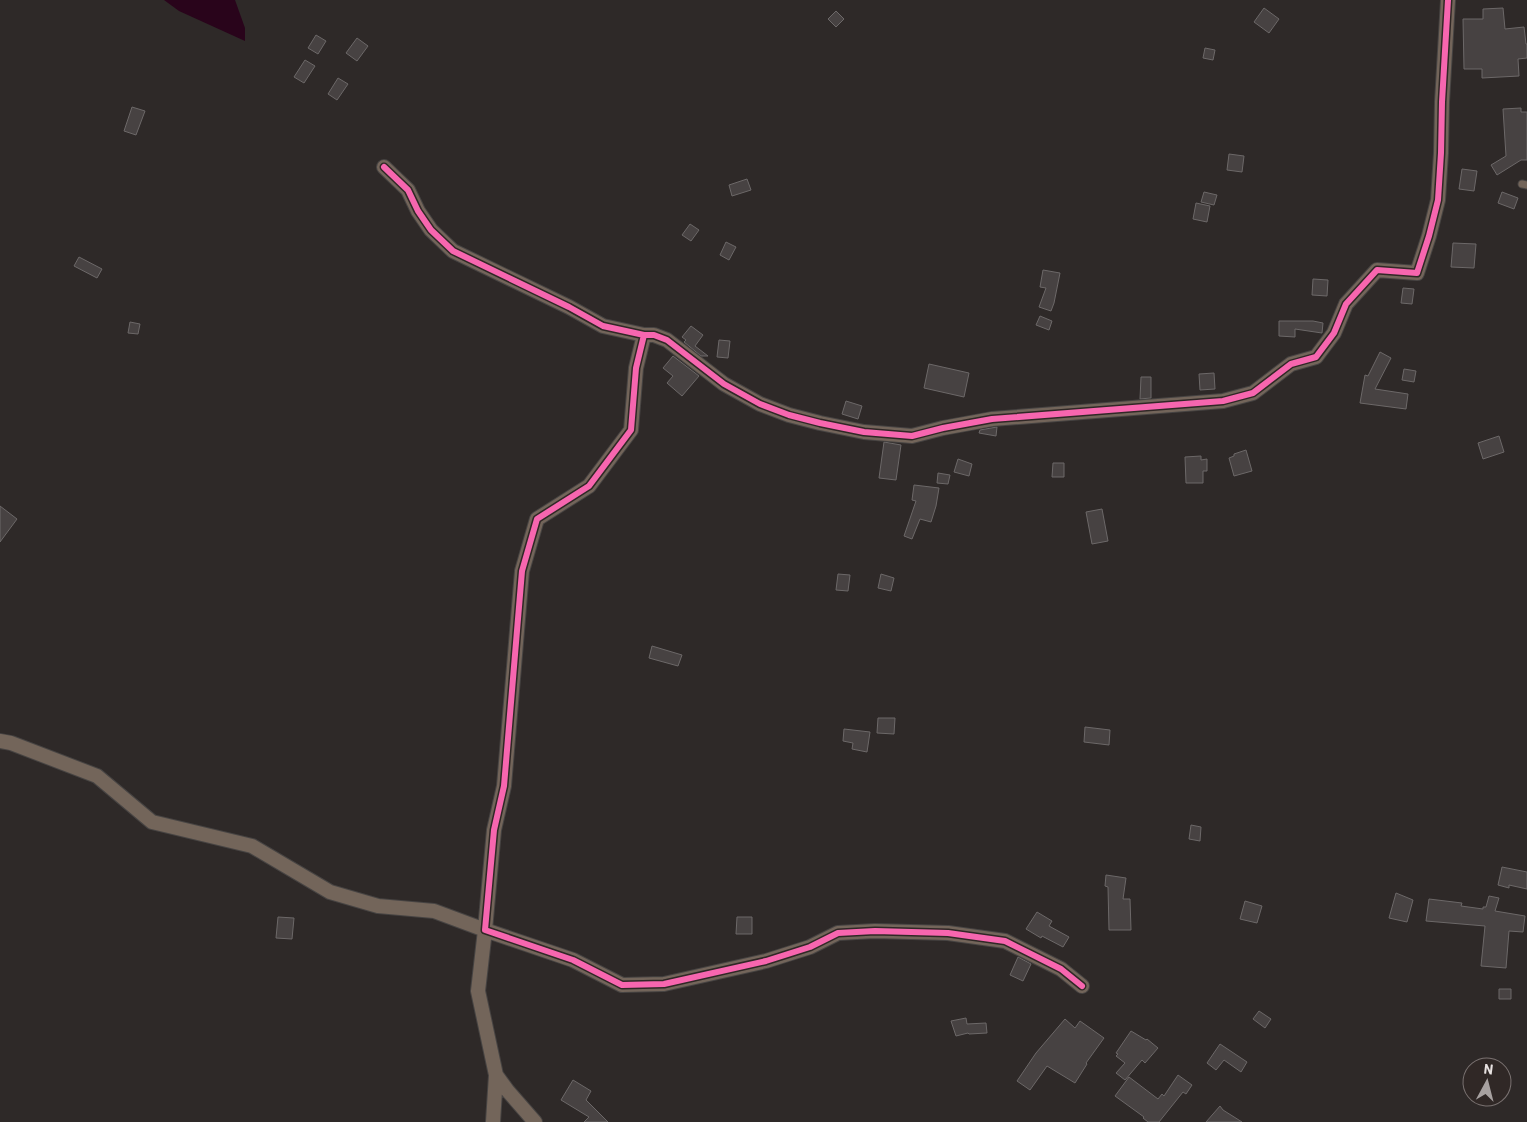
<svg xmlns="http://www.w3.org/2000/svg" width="1527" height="1122" viewBox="0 0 1527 1122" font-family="Barlow,sans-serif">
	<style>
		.water { fill: #29041b }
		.building { fill: #474242; stroke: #6c6868 }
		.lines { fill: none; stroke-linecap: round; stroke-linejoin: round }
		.service-casing { stroke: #474443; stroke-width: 9 }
		.minor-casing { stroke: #474443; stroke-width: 16 }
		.service { stroke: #73655a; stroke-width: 7 }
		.minor { stroke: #73655a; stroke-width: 14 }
		.cycleway-casing { stroke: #302826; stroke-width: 9 }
		.cycleway { stroke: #f766af; stroke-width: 6 }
	</style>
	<rect width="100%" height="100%" fill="#2e2928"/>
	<path class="water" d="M 164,0 L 235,0 L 245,28 L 245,41 L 179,11 Z"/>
	<path class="building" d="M 1264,8 L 1279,19 L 1269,33 L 1254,22 Z
		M 1503,8 L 1505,29 L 1524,27 L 1526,44 L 1527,44 L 1527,58 L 1518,59 L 1519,76 L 1482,78 L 1482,69 L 1464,69 L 1463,19 L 1483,19 L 1483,9 Z
		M 836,11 L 844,19 L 836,27 L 828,19 Z
		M 316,35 L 326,41 L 318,54 L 308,48 Z
		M 357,38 L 368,46 L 357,61 L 346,53 Z
		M 1205,48 L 1215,50 L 1213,60 L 1203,58 Z
		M 305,60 L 315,66 L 304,83 L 294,77 Z
		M 338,78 L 348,84 L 337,100 L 328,94 Z
		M 132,107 L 145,111 L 136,135 L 124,131 Z
		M 1521,108 L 1521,112 L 1527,112 L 1527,160 L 1521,160 L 1497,175 L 1491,165 L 1506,156 L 1503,109 Z
		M 1229,154 L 1244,156 L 1242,172 L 1227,170 Z
		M 1462,169 L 1477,171 L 1474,191 L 1459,189 Z
		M 747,179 L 751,190 L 732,196 L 729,185 Z
		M 1204,192 L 1217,195 L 1214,205 L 1201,202 Z
		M 1502,192 L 1518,198 L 1514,209 L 1498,203 Z
		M 1196,203 L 1210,206 L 1207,222 L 1193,219 Z
		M 690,224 L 699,230 L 691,241 L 682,235 Z
		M 726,242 L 736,247 L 729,260 L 720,255 Z
		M 1453,243 L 1476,244 L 1474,268 L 1451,267 Z
		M 79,257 L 102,269 L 97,278 L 74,266 Z
		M 1043,270 L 1060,273 L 1054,303 L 1051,311 L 1039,307 L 1046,288 L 1040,287 Z
		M 1313,279 L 1328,280 L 1327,296 L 1312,295 Z
		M 1403,288 L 1414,289 L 1412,304 L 1401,303 Z
		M 1040,316 L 1052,321 L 1049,330 L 1036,325 Z
		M 1279,321 L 1313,321 L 1323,323 L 1322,333 L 1295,329 L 1295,337 L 1279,336 Z
		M 130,322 L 140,324 L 138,334 L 128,333 Z
		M 691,326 L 703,335 L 695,346 L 708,356 L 701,356 L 684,342 L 686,340 L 682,337 Z
		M 719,340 L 730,341 L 728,358 L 717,357 Z
		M 1380,352 L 1391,358 L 1375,389 L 1408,394 L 1406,409 L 1360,403 L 1365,375 L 1368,376 Z
		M 673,356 L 699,376 L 682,396 L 667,383 L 673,376 L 663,368 Z
		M 929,364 L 969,373 L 964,397 L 924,388 Z
		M 1404,369 L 1416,371 L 1414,382 L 1402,380 Z
		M 1214,373 L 1215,389 L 1200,390 L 1199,374 Z
		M 1141,377 L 1151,377 L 1151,398 L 1140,399 Z
		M 846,401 L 862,406 L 858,419 L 842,414 Z
		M 997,427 L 996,436 L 979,433 L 980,430 Z
		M 1499,436 L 1504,452 L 1483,459 L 1478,443 Z
		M 884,442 L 901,445 L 896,480 L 879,478 Z
		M 1246,450 L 1252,471 L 1234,476 L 1229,458 L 1234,456 L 1234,454 Z
		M 1201,456 L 1201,460 L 1207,459 L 1207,471 L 1203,471 L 1203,483 L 1186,483 L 1185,457 Z
		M 958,459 L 972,464 L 969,476 L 954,472 Z
		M 1053,463 L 1064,463 L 1064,477 L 1052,477 Z
		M 938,473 L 950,475 L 948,484 L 937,483 Z
		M 914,485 L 939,488 L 936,506 L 931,522 L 920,519 L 912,539 L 904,536 L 916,501 L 912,500 Z
		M 0,506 L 17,519 L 0,542 Z
		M 1102,509 L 1108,541 L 1092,544 L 1086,512 Z
		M 838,574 L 850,575 L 848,591 L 836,590 Z
		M 881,574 L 894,578 L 891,591 L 878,588 Z
		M 652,646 L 682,655 L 678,666 L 649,658 Z
		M 878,718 L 895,718 L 894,734 L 877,733 Z
		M 1085,727 L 1110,730 L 1109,745 L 1084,742 Z
		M 844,729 L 870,732 L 867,752 L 852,749 L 853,743 L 843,741 Z
		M 1191,825 L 1201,827 L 1200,841 L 1189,839 Z
		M 1502,867 L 1527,872 L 1527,889 L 1509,885 L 1509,888 L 1498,885 Z
		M 1106,875 L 1126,878 L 1123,899 L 1130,899 L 1131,930 L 1109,930 L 1108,887 L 1105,886 Z
		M 1396,893 L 1413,900 L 1407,922 L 1389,918 Z
		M 1489,896 L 1499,898 L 1495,911 L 1525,916 L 1523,932 L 1509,931 L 1506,968 L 1481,966 L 1485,926 L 1426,921 L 1429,899 L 1462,903 L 1461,906 L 1483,909 L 1483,907 L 1486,907 Z
		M 1245,901 L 1262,906 L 1257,923 L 1240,919 Z
		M 1037,912 L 1052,921 L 1049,926 L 1069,937 L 1063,947 L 1042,936 L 1041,938 L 1026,929 Z
		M 278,917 L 294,918 L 292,939 L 276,938 Z
		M 737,917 L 752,917 L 752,934 L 736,934 Z
		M 1018,957 L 1031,964 L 1023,981 L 1010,975 Z
		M 1499,989 L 1511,989 L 1511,999 L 1499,999 Z
		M 1259,1011 L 1271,1019 L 1265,1028 L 1253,1019 Z
		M 966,1018 L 967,1024 L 986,1023 L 987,1033 L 969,1034 L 968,1033 L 956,1036 L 951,1021 Z
		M 1065,1019 L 1075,1028 L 1080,1021 L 1104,1038 L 1086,1063 L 1087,1064 L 1075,1083 L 1047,1066 L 1030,1090 L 1017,1081 L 1036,1053 Z
		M 1131,1031 L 1146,1040 L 1147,1039 L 1158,1048 L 1145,1063 L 1142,1060 L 1125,1080 L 1116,1073 L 1125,1063 L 1116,1056 L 1118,1054 L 1116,1053 Z
		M 1220,1044 L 1247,1062 L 1241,1072 L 1224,1060 L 1216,1070 L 1207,1063 Z
		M 1178,1075 L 1192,1085 L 1186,1094 L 1183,1092 L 1159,1122 L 1148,1122 L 1143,1118 L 1144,1117 L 1115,1096 L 1129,1077 L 1158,1099 L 1162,1094 L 1164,1096 Z
		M 573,1080 L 591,1091 L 586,1100 L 608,1122 L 584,1122 L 589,1117 L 561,1100 Z
		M 1220,1106 L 1223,1110 L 1242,1122 L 1206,1122 Z"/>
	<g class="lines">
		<defs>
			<path id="service" d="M 1522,184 L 1527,185"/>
			<path id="minor" d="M 384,167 L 408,190 L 418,211 L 431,230 L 453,251 L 569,307 L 603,326 L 644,335 L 654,335 L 667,340 L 724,384 L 760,404 L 789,415 L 820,423 L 864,432 L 912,436 L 943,428 L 992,419 L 1223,401 L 1253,393 L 1291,364 L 1316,357 L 1334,333 L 1346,304 L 1377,270 L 1417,273 L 1429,236 L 1438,200 L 1441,153 L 1442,102 L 1448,0
				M 644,335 L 636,368 L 631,430 L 589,486 L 537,519 L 522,571 L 504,786 L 494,830 L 485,930 L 573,960 L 622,985 L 664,984 L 766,961 L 810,947 L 838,933 L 875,931 L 948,933 L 1005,941 L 1061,969 L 1082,986
				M 0,741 L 11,743 L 97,776 L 152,822 L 252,846 L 330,892 L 378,906 L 434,911 L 485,930 L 478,991 L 496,1075 L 493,1122
				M 496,1075 L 507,1090 L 535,1122"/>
		</defs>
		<use href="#service" class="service-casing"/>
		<use href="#minor" class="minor-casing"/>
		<use href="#service" class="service"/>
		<use href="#minor" class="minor"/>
		<defs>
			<path id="cycleway" d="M 384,167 L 408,190 L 418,211 L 431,230 L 453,251 L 569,307 L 603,326 L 644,335 L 654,335 L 667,340 L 724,384 L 760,404 L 789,415 L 820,423 L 864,432 L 912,436 L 943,428 L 992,419 L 1223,401 L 1253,393 L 1291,364 L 1316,357 L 1334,333 L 1346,304 L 1377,270 L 1417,273 L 1429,236 L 1438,200 L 1441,153 L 1442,102 L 1448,0
				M 644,335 L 636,368 L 631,430 L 589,486 L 537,519 L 522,571 L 504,786 L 494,830 L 485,930 L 573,960 L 622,985 L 664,984 L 766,961 L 810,947 L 838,933 L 875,931 L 948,933 L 1005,941 L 1061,969 L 1082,986"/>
		</defs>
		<use href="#cycleway" class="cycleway-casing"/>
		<use href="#cycleway" class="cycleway"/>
	</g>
	<g transform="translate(1487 1082) rotate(7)"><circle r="24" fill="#302826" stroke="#7a7271"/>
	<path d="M0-4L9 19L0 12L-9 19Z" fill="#a7a1a0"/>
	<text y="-8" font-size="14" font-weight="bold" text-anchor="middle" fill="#e8e2e1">N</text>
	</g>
</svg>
